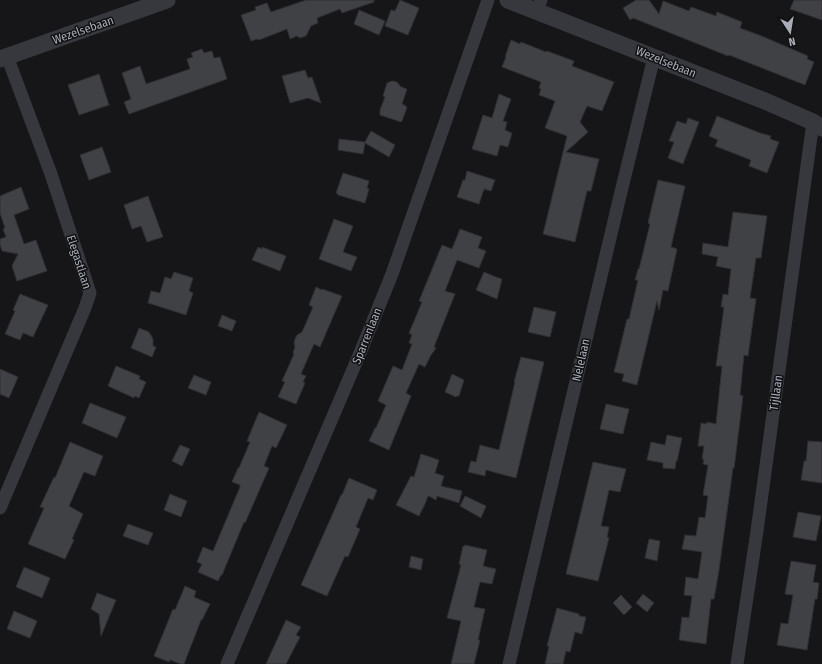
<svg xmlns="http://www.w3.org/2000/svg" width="822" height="664" viewBox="0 0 822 664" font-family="'Fira Sans Condensed',sans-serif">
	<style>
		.building { fill: #404145; stroke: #303034 }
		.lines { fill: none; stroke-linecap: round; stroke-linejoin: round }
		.minor { stroke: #37383d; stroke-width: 13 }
		.tertiary { stroke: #37383d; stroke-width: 17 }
		.labels { text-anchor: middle; stroke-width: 3; stroke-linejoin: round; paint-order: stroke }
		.street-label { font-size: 12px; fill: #a8adb8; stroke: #111113 }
	</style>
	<rect width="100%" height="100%" fill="#161618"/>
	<path class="building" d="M 306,0 L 374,0 L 374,2 L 342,13 L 340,9 L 317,18 L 318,23 L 311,26 L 306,36 L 300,38 L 297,36 L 290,39 L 287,29 L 259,40 L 257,39 L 251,41 L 241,15 L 256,10 L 255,7 L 267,3 L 271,12 Z
		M 400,0 L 419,8 L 408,35 L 385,26 L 391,10 L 395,11 Z
		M 636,0 L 649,0 L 659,14 L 663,1 L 689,11 L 691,7 L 716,16 L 717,12 L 742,22 L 740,28 L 764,37 L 808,56 L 807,59 L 814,62 L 805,85 L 729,55 L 728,56 L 633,18 L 630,20 L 623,8 Z
		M 794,0 L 822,0 L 822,20 L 790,9 Z
		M 359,10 L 385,21 L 379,35 L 354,24 Z
		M 511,40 L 520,44 L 521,42 L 546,52 L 547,51 L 574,61 L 572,66 L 614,82 L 602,111 L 587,106 L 580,122 L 588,132 L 566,152 L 599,159 L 591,191 L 587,191 L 575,242 L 543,234 L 567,136 L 545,128 L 555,101 L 539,95 L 541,89 L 539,88 L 541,82 L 502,67 L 506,57 L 505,57 Z
		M 202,49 L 204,53 L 212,51 L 214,58 L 220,57 L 227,79 L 129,114 L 124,102 L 131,99 L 122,73 L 140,66 L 146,84 L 190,69 L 187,59 L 193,57 L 191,53 Z
		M 305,70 L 308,78 L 312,77 L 321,103 L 308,98 L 290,103 L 282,76 Z
		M 99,74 L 109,105 L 79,115 L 68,85 Z
		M 392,81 L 397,82 L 401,87 L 407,89 L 402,104 L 406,106 L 406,107 L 407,107 L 402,121 L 401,122 L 380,115 L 380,110 L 385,97 L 383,96 L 387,83 Z
		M 499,94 L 511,99 L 503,121 L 507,122 L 505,130 L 512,133 L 508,147 L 500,145 L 497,156 L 472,149 L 483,115 L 492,118 Z
		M 717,116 L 760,133 L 771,136 L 770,139 L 779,142 L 767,173 L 749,166 L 751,160 L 715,146 L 718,140 L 709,136 Z
		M 688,118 L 699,122 L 683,164 L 668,158 L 674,142 L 669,141 L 677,121 L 686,124 Z
		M 371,131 L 395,145 L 389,157 L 365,143 L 363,154 L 338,150 L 339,139 L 365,142 Z
		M 102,147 L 111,172 L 89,180 L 80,155 Z
		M 467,171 L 495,180 L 491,191 L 484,189 L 479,204 L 457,197 L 463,180 L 465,180 Z
		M 343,173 L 369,181 L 367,188 L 369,189 L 365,203 L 338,195 L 338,194 L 336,193 Z
		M 658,180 L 685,186 L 671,247 L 677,249 L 668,291 L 663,290 L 659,310 L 657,301 L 637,385 L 622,381 L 624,374 L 614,372 L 627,319 L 629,319 L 638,280 L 635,280 L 638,269 L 639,269 L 650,224 L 648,223 Z
		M 21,187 L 29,209 L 14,215 L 24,244 L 36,240 L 47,271 L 17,281 L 12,266 L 18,254 L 2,251 L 0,244 L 0,239 L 6,237 L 3,229 L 5,228 L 0,213 L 0,196 Z
		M 148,196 L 163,237 L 147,242 L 141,226 L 132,229 L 124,205 Z
		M 733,212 L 767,216 L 761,258 L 756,258 L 750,298 L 756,299 L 748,356 L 744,355 L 740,395 L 743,396 L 735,461 L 734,468 L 733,468 L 719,570 L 714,599 L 711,599 L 706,644 L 679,640 L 682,617 L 689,618 L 692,596 L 684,595 L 686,577 L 698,579 L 702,552 L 682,549 L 685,535 L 696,536 L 699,517 L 705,518 L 708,496 L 703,495 L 708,465 L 703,464 L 704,459 L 702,459 L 704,446 L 698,446 L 701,423 L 707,424 L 707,422 L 716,424 L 722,366 L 716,366 L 724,307 L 721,307 L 723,294 L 728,295 L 731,269 L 716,266 L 718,257 L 702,254 L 703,243 L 728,247 Z
		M 334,219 L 353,226 L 343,252 L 357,257 L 351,271 L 319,259 Z
		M 460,229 L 482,237 L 478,248 L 486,251 L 479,268 L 457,260 L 445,291 L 455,294 L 434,347 L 436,348 L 431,355 L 425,367 L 419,364 L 406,393 L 411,396 L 389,450 L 369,441 L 375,428 L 376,428 L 386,405 L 378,401 L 393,366 L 402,370 L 412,344 L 409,343 L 412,335 L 409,333 L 422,302 L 419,301 L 442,245 L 452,249 Z
		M 258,247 L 262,249 L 262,247 L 286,256 L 280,271 L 252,260 Z
		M 174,272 L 193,278 L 189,291 L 193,293 L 186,315 L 148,303 L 151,291 L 160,293 L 165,277 L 171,279 Z
		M 484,272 L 496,277 L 502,279 L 497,299 L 476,290 Z
		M 316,287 L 322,290 L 322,289 L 342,296 L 320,347 L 314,344 L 301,374 L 306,376 L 303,382 L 305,383 L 296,404 L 278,397 L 285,382 L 282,381 L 294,354 L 293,353 L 295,347 L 294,343 L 295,339 L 297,335 L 302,332 L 313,307 L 309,305 Z
		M 20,294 L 48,305 L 33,337 L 23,333 L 20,340 L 5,334 L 15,311 L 13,310 Z
		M 534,307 L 556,312 L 550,337 L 528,332 Z
		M 222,315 L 236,321 L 232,331 L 218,326 Z
		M 139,328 L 149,332 L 153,339 L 153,346 L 156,347 L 152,357 L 131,348 Z
		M 521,357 L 544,362 L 516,478 L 486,470 L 485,476 L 468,472 L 471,461 L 476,462 L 480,445 L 499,450 L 515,382 L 514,382 Z
		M 116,366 L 140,376 L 139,379 L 146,382 L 139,398 L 135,396 L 134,398 L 108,386 Z
		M 0,369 L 18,377 L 9,398 L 0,394 Z
		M 452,374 L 464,380 L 459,396 L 457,396 L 456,397 L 445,392 Z
		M 194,375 L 211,382 L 206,395 L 188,388 Z
		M 90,403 L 126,417 L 117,438 L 82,423 Z
		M 606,404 L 629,409 L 623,434 L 600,429 Z
		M 259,412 L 287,425 L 276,448 L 272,446 L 264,466 L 269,468 L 245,523 L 244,522 L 222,575 L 221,575 L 218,581 L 198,572 L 202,564 L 197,562 L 203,547 L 213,551 L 240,487 L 240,485 L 232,482 L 238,468 L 239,468 L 250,442 L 247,441 Z
		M 667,435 L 682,438 L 677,461 L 676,461 L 675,469 L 663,468 L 663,463 L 647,460 L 651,442 L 665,445 Z
		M 808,441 L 822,442 L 822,483 L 801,480 L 804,461 L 806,461 Z
		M 70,442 L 103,456 L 95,476 L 84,472 L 69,506 L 83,514 L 72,539 L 74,540 L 65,559 L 28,544 L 44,508 L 40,507 L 54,477 L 55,478 Z
		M 180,445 L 190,449 L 182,466 L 172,461 Z
		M 421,454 L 439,460 L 435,473 L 444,476 L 441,486 L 462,491 L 459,503 L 437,496 L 436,500 L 429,496 L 428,496 L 425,504 L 419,516 L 396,505 L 411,476 L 414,477 Z
		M 593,462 L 626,469 L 620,492 L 609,490 L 601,526 L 609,527 L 607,537 L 609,538 L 598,581 L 566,574 Z
		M 349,478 L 377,490 L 373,500 L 368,498 L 356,527 L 360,529 L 348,557 L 345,556 L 327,596 L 301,585 L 341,495 L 342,495 Z
		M 170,494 L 187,501 L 181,517 L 164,510 Z
		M 465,496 L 486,506 L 481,518 L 460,506 Z
		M 798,512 L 821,516 L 816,541 L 793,537 Z
		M 128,524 L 153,533 L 148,545 L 123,536 Z
		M 649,539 L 660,541 L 657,561 L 645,558 Z
		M 465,545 L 487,550 L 483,566 L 496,569 L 492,584 L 480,582 L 474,607 L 485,609 L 478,640 L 480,640 L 474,664 L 451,664 L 461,621 L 447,618 L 461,565 L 459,564 L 463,546 L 464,547 Z
		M 411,556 L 423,559 L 421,570 L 409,567 Z
		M 791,561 L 816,565 L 813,582 L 819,583 L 817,599 L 815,599 L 807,650 L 777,645 L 781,623 L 788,624 L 793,595 L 785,594 Z
		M 24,567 L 50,578 L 42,598 L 16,587 Z
		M 185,586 L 196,591 L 194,597 L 210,604 L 202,620 L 201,620 L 184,664 L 181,664 L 170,660 L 169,662 L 154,656 L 173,609 L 175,610 Z
		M 97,593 L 116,600 L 101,636 L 99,614 L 91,609 Z
		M 643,594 L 654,603 L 647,612 L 636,603 Z
		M 621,595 L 632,607 L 624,615 L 613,603 Z
		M 557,608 L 579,614 L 579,616 L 586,617 L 582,634 L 575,632 L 570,652 L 566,651 L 563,664 L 545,664 L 549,646 L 547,646 Z
		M 14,611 L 37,621 L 30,638 L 7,629 Z
		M 286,620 L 301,627 L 296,635 L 300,637 L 286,664 L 266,664 Z"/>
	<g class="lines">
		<path class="minor" d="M 537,11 L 541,0
			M 0,508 L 85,308 L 90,293 L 51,174 L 7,56
			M 227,664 L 360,353 L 392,274 L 488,0
			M 509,664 L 620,196 L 654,57
			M 737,664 L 757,531 L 813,122"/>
		<path class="tertiary" d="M 508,0 L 765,101 L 813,122 L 822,128
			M 0,59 L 167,0"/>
	</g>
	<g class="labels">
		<g class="street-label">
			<text transform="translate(83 30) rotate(-19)" y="4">Wezelsebaan</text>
			<text transform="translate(666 62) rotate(22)" y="4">Wezelsebaan</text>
			<text transform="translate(79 262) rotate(72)" y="4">Elegastlaan</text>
			<text transform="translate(367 336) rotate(-68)" y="4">Sparrenlaan</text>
			<text transform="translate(581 360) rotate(-77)" y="4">Nelelaan</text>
			<text transform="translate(776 393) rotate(-82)" y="4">Tijllaan</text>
		</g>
	</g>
	<g transform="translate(790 32) rotate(168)" stroke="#111113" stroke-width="3" paint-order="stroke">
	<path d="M0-3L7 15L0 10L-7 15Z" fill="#a8adb8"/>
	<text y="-6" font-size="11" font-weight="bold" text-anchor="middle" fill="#a8adb8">N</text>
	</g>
</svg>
